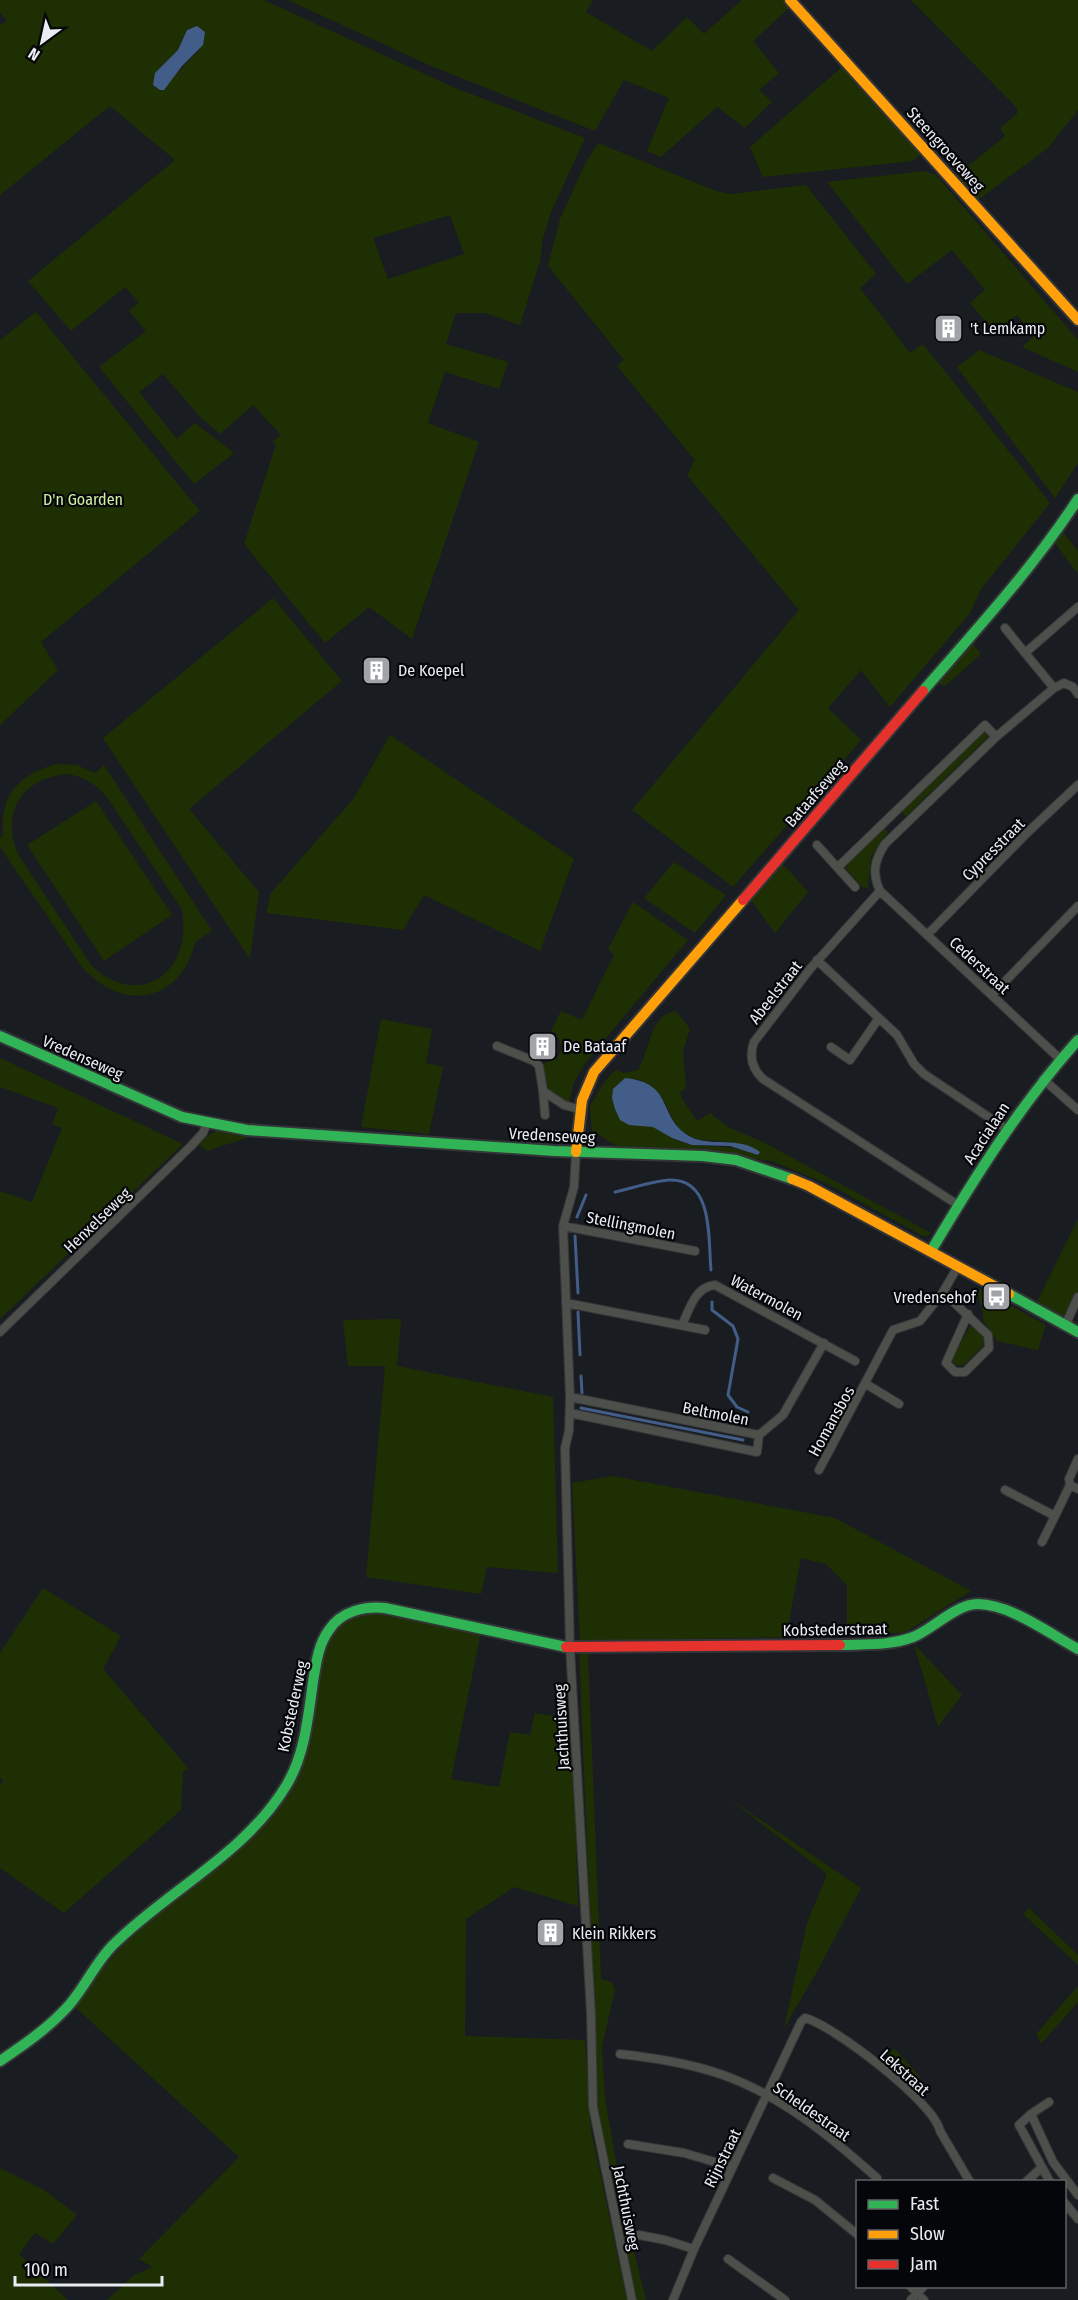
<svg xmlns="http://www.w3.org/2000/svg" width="1078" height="2300" viewBox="0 0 1078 2300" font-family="'Fira Sans Condensed',sans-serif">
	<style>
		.green { fill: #1f2f04; fill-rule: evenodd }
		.water { fill: #425e88 }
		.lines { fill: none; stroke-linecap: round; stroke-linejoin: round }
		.stream { stroke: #425e88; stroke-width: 3 }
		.street-casing { stroke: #333538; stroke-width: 10 }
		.fast-casing { stroke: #333538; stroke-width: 14 }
		.slow-casing { stroke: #333538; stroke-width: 14 }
		.jam-casing { stroke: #333538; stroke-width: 14 }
		.street { stroke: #4c4f4a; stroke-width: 8 }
		.fast { stroke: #30b455; stroke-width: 10 }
		.slow { stroke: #ff9f0a; stroke-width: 10 }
		.jam { stroke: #e5322d; stroke-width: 10 }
		.labels { text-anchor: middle; stroke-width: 4.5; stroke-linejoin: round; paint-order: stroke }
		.street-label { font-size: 16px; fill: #e9ecf2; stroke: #050609 }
		.poi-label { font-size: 16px; fill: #e9ecf2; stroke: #050609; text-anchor: start }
		.park-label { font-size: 16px; fill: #cef1a0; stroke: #050609 }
	</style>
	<rect width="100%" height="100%" fill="#191c20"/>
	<path class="green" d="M 0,0 L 264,0 L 453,87 L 585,138 L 551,212 L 543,238 L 540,261 L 520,325 L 485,313 L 456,313 L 446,344 L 508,362 L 499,389 L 445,372 L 428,423 L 479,442 L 412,639 L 369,607 L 325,643 L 244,544 L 276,444 L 272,442 L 281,435 L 253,405 L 220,434 L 201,418 L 163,374 L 139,392 L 177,439 L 195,423 L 234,453 L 194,484 L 99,367 L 146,331 L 129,311 L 139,302 L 125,287 L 71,331 L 28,281 L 175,160 L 110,106 L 0,195 L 0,25 L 7,20 L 0,13 ZM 191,27 L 199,50 L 175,75 L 159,69 L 178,50 L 187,30 ZM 450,215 L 464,254 L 388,279 L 373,238 Z
		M 288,0 L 593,0 L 586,12 L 652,51 L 687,17 L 704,34 L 742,0 L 782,0 L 789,8 L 753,41 L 779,73 L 759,90 L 772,102 L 745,128 L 717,107 L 661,157 L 647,151 L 669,98 L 624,80 L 595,131 L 431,66 Z
		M 911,0 L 1078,0 L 1078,110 L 1048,148 L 978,200 L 956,176 L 1005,136 L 1000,128 L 1017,114 L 1017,108 Z
		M 842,67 L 920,154 L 913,161 L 763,177 L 750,147 Z
		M 598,143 L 716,191 L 731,194 L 806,185 L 876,274 L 860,288 L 910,353 L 923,344 L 1050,503 L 981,589 L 970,613 L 890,707 L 861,670 L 828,708 L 861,740 L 733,887 L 632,810 L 799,610 L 687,475 L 695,460 L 617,366 L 624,360 L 548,266 L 560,219 L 585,164 Z
		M 924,171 L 936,175 L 1078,340 L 1078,372 L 1022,347 L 1034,336 L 1017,315 L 995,333 L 970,303 L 985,290 L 952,250 L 907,284 L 827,182 Z
		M 36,312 L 200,511 L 41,642 L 58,670 L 0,725 L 0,340 Z
		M 979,350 L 1078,392 L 1078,463 L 1055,498 L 957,367 Z
		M 1062,531 L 1078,551 L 1078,574 L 1055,543 Z
		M 273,598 L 342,681 L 189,809 L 259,892 L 250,959 L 103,738 Z
		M 972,643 L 980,652 L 980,655 L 945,686 L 938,683 Z
		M 984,732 L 987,733 L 988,737 L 906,816 L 901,811 Z
		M 390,735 L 574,859 L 540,951 L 424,895 L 403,930 L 266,913 L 271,893 L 354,798 Z
		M 56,764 L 77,765 L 95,773 L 104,765 L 212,931 L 195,942 C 181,1003 122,1013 82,967 L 0,847 L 0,838 L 3,836 C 0,795 18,775 56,764 ZM 68,774 C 84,777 96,784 107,797 L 182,910 C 193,973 139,1011 91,965 L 18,854 C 0,812 23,777 68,774 Z
		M 96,801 L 172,915 L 104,961 L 27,845 Z
		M 884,828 L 888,832 L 871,856 L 868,888 L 862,887 L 845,867 Z
		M 674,862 L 726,895 L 695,933 L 644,898 Z
		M 782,863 L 808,892 L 775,933 L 751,900 Z
		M 633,902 L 688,940 L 586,1062 L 574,1082 L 569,1103 L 547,1090 L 543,1064 L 557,1059 L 562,1048 L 556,1033 L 551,1031 L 561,1011 L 582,1020 L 614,955 L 608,949 Z
		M 676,1011 L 690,1029 L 683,1051 L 686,1088 L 680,1092 L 681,1097 L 697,1121 L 710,1113 L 730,1128 L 763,1142 L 931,1233 L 927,1236 L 923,1236 L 830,1185 L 771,1161 L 718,1153 L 616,1146 L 592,1130 L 590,1106 L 605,1081 L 615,1070 L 624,1073 L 638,1070 C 650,1052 649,1014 676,1011 ZM 636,1079 C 675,1091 661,1122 692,1137 C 700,1142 711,1140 720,1141 C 732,1142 744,1145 756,1149 L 754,1154 C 737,1146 721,1147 703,1146 C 660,1143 643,1115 620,1084 L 622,1080 Z
		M 381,1019 L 432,1029 L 426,1063 L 443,1067 L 429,1134 L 361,1127 Z
		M 0,1058 L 183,1144 L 0,1319 L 0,1191 L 32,1202 L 62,1128 L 52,1124 L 58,1108 L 0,1087 Z
		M 222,1129 L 258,1134 L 207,1151 L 199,1145 L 210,1134 Z
		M 1078,1219 L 1078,1290 L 1064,1317 L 1037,1302 Z
		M 978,1288 L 1046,1325 L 1038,1350 L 997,1341 L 983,1320 C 985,1309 976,1299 978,1288 Z
		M 401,1319 L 397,1366 L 553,1397 L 558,1573 L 487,1567 L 481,1594 L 366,1577 L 385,1366 L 348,1366 L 343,1320 Z
		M 971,1325 L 983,1335 L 983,1346 L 964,1365 L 954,1365 L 952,1358 Z
		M 613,1476 L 835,1518 L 971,1591 L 904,1633 L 847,1634 L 847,1585 L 826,1564 L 801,1558 L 786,1637 L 580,1641 L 572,1483 Z
		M 43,1588 L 121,1636 L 103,1669 L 189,1769 L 183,1771 L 181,1810 L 64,1913 L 0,1868 L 0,1785 L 3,1781 L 0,1777 L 0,1653 Z
		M 375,1612 L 390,1613 L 481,1632 L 451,1779 L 499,1787 L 510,1732 L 530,1735 L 535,1713 L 572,1719 L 578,1906 L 514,1887 L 466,1919 L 465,2036 L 585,2040 L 591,2130 L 627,2300 L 107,2300 L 133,2276 L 152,2267 L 139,2259 L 239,2157 L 75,2007 L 75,2002 L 133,1932 L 230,1859 L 283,1799 L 295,1781 L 302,1761 L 310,1735 L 326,1647 C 336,1625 351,1615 375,1612 Z
		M 914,1644 L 962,1695 L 938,1727 Z
		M 579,1651 L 588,1651 L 601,1979 L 612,1982 L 615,1990 L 602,2047 L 605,2098 L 625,2214 L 646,2300 L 637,2300 L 598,2108 Z
		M 727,1797 L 861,1888 L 819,1968 L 784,2028 L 807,1923 L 827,1874 Z
		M 1029,1908 L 1078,1955 L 1078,1965 L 1023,1914 Z
		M 1078,1986 L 1078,2002 L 1041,2044 L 1036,2034 Z
		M 894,2048 L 921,2078 L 912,2088 L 882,2062 Z
		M 0,2168 L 44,2190 L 77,2215 L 53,2244 L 35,2233 L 19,2254 L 68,2300 L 0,2300 Z"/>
	<path class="water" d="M 197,26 L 205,32 L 203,45 L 182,66 L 164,90 L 160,90 L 153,85 L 155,73 L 178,50 L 187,30 Z
		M 625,1078 C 676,1083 656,1118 691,1137 C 710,1147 740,1136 760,1152 L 758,1155 L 730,1146 L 692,1145 L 672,1138 L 653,1127 L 629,1125 L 620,1120 L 615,1109 L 612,1098 L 613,1089 Z"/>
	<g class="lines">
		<path class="stream" d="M 615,1192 C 633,1188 652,1181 670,1180 C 714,1179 708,1240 711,1270
			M 577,1217 L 586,1195
			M 575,1236 L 578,1293
			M 712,1302 L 712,1310 L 733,1326 L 738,1339 L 728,1395 L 737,1407 L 748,1412
			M 578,1312 L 580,1355
			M 581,1376 L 582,1393
			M 581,1408 L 743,1440"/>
		<defs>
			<path id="street" d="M 1005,628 L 1025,653
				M 1054,688 L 1025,653 L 1078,607
				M 817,845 L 855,887
				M 838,867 L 985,725 L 996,737
				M 880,891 L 1060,1059
				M 928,934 L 1028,832 L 1078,785
				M 817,960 L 897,1035 L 914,1064 L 924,1074 L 1005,1128
				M 992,995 L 1078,906
				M 497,1046 L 534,1061 L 539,1066 L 543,1091 L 564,1105 L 579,1109
				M 831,1047 L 850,1060 L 879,1018
				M 1043,1079 L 1078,1110
				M 543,1091 L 545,1115
				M 576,1152 L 574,1187 L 563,1226 L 570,1397 L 569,1431 L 565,1448 L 570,1648 L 591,2014 L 593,2107 L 632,2300
				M 958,1205 L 763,1079 C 751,1068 749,1056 754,1042 L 810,969 L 880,891 C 872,873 874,861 885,844 L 996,737 L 1054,688 L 1064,683 L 1073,687 L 1078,694
				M 563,1226 L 695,1251
				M 943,1292 L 988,1335 L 989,1348 L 965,1372 L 955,1372 L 946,1363 L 968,1314
				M 566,1303 L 705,1330
				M 682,1325 C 690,1308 695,1287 715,1285 L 855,1361
				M 1065,1326 L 1078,1297
				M 0,1332 L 191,1146 L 203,1133 L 207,1123
				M 866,1384 L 899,1404
				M 570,1397 L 759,1435
				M 570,1413 L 757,1452 L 759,1435
				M 759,1435 L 783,1415 L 824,1343
				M 1078,1459 L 1069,1479 L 1070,1485 L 1078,1489
				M 819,1470 L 893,1330 L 920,1321 L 943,1292 L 957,1268
				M 1005,1490 L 1055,1516 L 1070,1485
				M 1042,1542 L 1055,1516
				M 620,2054 C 654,2058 689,2063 723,2075 C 782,2096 831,2137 877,2178
				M 1049,2102 L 1031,2114 L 1019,2125 L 1050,2182
				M 1031,2114 L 1053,2162 L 1078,2195
				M 628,2144 L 684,2153 L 732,2167
				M 773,2178 L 815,2200 L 858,2235
				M 1026,2182 L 1041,2168
				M 1064,2202 L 1078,2219
				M 639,2235 L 665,2240 L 694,2249
				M 728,2259 L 785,2300
				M 910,2286 L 924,2300
				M 673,2300 L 694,2249 L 801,2022 L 805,2018 C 833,2025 935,2103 940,2131 L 970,2182
				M 911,2300 L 924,2286"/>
			<path id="fast" d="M 923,691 C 977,629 1033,568 1078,499
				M 0,1036 L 182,1117 L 247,1130 L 554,1151 L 703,1156 L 736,1160 L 792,1179
				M 931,1251 C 975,1177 1020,1105 1078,1040
				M 1009,1294 L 1078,1332
				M 840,1645 C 864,1644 889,1646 913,1637 C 933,1629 956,1604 978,1604 C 1010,1604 1050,1634 1078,1649
				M 0,2061 C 25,2044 50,2027 70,2004 C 86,1985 96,1962 113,1945 C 168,1890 244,1855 286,1786 C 305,1755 308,1717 313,1682 C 316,1664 318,1645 329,1630 C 341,1611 365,1606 385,1608 L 566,1647"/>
			<path id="slow" d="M 790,0 L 1078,320
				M 576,1152 L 582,1100 L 594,1072 L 743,900
				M 792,1179 L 809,1186 L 1009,1294"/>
			<path id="jam" d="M 743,900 L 923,691
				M 566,1647 L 840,1645"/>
		</defs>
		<use href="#street" class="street-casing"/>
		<use href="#fast" class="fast-casing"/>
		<use href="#slow" class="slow-casing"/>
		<use href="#jam" class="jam-casing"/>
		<use href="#street" class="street"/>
		<use href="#fast" class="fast"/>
		<use href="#slow" class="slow"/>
		<use href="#jam" class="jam"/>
	</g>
	<defs>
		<symbol id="building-square" viewBox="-11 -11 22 22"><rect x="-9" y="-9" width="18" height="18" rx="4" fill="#a0a3a8" stroke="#050609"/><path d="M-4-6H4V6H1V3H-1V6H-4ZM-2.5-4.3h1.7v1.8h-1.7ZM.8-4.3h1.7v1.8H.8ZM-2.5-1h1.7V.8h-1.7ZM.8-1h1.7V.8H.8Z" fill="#fff"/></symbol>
		<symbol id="bus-square" viewBox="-11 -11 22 22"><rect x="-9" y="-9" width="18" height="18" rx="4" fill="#a0a3a8" stroke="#050609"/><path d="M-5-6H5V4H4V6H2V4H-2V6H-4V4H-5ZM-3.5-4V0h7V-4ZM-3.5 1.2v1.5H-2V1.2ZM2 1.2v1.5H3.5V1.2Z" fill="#fff"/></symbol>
	</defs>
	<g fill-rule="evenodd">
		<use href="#building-square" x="932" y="312" width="33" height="33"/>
		<use href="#building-square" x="360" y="654" width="33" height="33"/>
		<use href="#building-square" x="526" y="1030" width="33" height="33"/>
		<use href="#bus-square" x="980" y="1280" width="33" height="33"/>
		<use href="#building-square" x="534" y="1916" width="33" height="33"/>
	</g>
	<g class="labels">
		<g class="street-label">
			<text transform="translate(946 149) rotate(48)" y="6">Steengroeveweg</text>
			<text transform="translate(815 793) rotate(-49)" y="6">Bataafseweg</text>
			<text transform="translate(993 849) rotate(-45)" y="6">Cypresstraat</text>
			<text transform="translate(980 965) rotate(43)" y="6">Cederstraat</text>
			<text transform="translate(775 992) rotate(-52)" y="6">Abeelstraat</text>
			<text transform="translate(83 1057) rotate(24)" y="6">Vredenseweg</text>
			<text transform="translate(986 1133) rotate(-57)" y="6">Acacialaan</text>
			<text transform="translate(552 1135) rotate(3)" y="6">Vredenseweg</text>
			<text transform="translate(97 1220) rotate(-44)" y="6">Henxelseweg</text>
			<text transform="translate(631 1225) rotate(11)" y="6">Stellingmolen</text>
			<text transform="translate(767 1297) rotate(28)" y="6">Watermolen</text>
			<text transform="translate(716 1413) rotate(11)" y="6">Beltmolen</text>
			<text transform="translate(831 1421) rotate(-61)" y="6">Homansbos</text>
			<text transform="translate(835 1629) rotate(-1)" y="6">Kobstederstraat</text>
			<text transform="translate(292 1706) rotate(-78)" y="6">Kobstederweg</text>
			<text transform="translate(561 1727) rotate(-93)" y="6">Jachthuisweg</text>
			<text transform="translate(905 2072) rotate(42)" y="6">Lekstraat</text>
			<text transform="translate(812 2111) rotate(35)" y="6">Scheldestraat</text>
			<text transform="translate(722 2158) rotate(-64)" y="6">Rijnstraat</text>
			<text transform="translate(627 2208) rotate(79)" y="6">Jachthuisweg</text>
		</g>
		<g class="poi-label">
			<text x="970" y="334">'t Lemkamp</text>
			<text x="398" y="676">De Koepel</text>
			<text x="563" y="1052">De Bataaf</text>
			<text x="976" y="1303" text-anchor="end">Vredensehof</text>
			<text x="572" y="1939">Klein Rikkers</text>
		</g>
		<g class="park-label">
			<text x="83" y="505">D'n Goarden</text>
		</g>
	</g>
	<rect x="856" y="2180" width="210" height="108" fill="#050609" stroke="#606266" stroke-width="1.5"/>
	<rect x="868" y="2200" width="30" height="9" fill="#30b455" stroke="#606266" stroke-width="1.5"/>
	<text x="910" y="2210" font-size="18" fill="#e9ecf2">Fast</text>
	<rect x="868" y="2230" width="30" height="9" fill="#ff9f0a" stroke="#606266" stroke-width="1.5"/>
	<text x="910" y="2240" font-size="18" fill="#e9ecf2">Slow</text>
	<rect x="868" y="2260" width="30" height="9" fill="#e5322d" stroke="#606266" stroke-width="1.5"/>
	<text x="910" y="2270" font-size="18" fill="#e9ecf2">Jam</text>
	<g transform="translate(42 42) rotate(213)" stroke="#050609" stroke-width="4.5" paint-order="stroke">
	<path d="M0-4.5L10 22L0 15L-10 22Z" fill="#e9ecf2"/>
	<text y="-9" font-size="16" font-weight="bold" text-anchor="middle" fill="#e9ecf2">N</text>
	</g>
	<path d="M15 2276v9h147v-9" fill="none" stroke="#e9ecf2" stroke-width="3"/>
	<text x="24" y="2276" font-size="18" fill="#e9ecf2" stroke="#050609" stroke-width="4.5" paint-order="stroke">100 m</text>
</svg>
